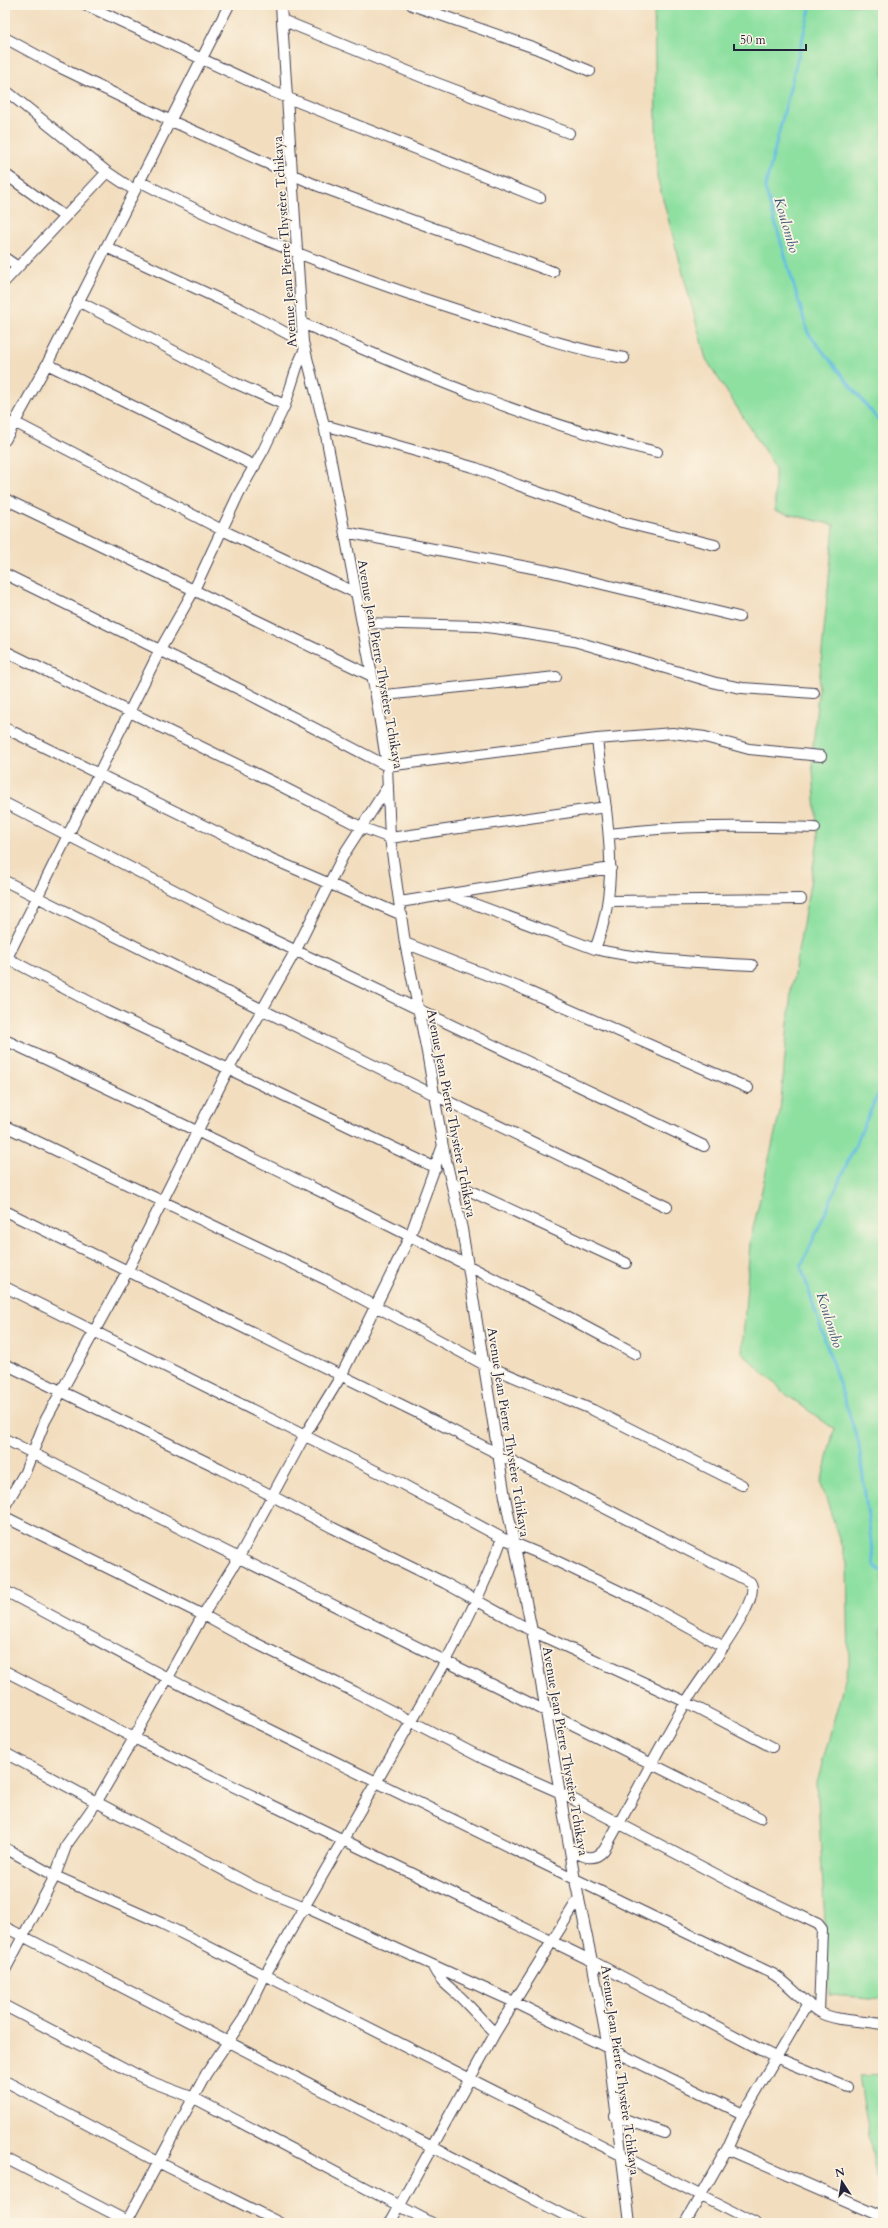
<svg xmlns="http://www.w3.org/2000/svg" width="888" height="2228" viewBox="0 0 888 2228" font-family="Cardo,serif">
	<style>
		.green { fill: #8ee0a1; stroke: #58816e }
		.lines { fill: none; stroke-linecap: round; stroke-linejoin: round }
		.stream { stroke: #65bee2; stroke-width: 3 }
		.minor-casing { stroke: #413e4f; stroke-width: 12 }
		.minor { stroke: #fff; stroke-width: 10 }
		.labels { text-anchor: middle; stroke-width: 3.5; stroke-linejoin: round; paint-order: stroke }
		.street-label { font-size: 13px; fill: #22223b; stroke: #fcf5e5 }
		.water-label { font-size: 14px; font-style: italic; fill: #395975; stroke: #fcf5e5 }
	</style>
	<rect width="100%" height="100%" fill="#fcf5e5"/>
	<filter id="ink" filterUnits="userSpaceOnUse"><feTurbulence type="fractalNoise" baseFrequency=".025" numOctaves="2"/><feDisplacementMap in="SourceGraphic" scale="8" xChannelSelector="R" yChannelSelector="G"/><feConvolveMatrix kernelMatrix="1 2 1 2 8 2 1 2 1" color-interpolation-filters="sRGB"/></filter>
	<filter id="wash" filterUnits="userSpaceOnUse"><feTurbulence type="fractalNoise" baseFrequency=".012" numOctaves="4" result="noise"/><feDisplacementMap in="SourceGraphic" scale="16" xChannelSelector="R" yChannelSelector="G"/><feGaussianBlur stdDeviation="0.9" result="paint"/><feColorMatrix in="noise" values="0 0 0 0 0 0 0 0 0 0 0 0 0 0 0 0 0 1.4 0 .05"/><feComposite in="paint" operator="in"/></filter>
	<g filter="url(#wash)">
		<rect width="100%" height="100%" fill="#f2ddbe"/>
		<path class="green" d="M 654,5 L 883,5 L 883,1999 L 829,1995 L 817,1782 L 849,1664 L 847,1563 L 821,1483 L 834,1429 L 787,1395 L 742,1353 L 750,1242 L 780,1111 L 791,991 L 818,839 L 812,757 L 834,525 L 775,511 L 775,467 L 706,359 L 657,177 Z
			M 883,2074 L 883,2188 L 876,2177 L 859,2075 Z"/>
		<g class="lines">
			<path class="stream" d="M 811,5 L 765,188 L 808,333 L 883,426
				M 883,1083 L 801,1267 L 859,1444 L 874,1566 L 883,1572"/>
		</g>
	</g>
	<g filter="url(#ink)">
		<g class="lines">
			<defs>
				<path id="minor" d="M 86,5 L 273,92 L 540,198
					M 281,5 L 303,342 L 324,425 L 376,696 L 387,766 L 390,838 L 405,943 L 427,1052 L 443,1147 L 462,1229 L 505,1497 L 532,1631 L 575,1880 L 592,1961 L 608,2048 L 630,2223
					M 412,5 L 535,48 L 590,71
					M 282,20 L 434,82 L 569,133
					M 5,38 L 55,65 L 169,120 L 316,185 L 553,272
					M 5,90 L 107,172
					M 5,174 L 65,217
					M 139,181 C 244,236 354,277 467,313 C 519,330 570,349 624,358
					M 106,247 L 241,309 L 303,342
					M 5,258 L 18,267
					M 5,281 L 107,172 L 134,190
					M 78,301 L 235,383 L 285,405
					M 302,323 C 417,373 535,424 657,452
					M 47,364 L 255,466
					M 14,422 L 222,530 L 356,593
					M 324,425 L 476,468 L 518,485 L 622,522 L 715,545
					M 5,440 L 47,364 L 229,5
					M 5,499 L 372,676
					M 345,532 L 548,571 L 739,617
					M 5,574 L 243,691 L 387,766 L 597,739 L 673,733 L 705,737 L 749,749 L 821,756
					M 363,623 L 478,626 L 502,629 L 574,641 L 716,683 L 742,688 L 814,693
					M 5,651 L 275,783 L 361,827 L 390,838 L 606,807
					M 376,696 L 556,677
					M 5,728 L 272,859 L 402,915
					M 5,803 L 238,923 L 704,1146
					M 609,834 C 678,825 746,826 815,828
					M 5,881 L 387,1072 L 667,1207
					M 450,895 L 595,949 C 646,961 699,962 752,965
					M 609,901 L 801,899
					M 400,902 L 611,868
					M 405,943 L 518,987 L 748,1088
					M 595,949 C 623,878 605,812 597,739
					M 5,957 L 107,1011 L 436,1168
					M 5,962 L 160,650 L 194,590 L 239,493 L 263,451 L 285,405 L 297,367 L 304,351
					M 5,1040 C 218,1140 429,1242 636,1354
					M 5,1126 L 327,1280 L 483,1364 L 593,1410 L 742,1485
					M 451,1182 L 626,1263
					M 5,1211 L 418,1413 L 750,1582 C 760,1594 730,1637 722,1649 C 710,1668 696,1685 685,1704 C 656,1752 632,1802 604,1850 C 593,1863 583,1856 570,1850
					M 5,1287 L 402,1484 L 502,1538 L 550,1558 L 648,1605 L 724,1647
					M 5,1364 L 221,1469 L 333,1528 L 445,1583 L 532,1631 L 686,1702 L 772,1747
					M 5,1439 L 189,1533 L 760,1818
					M 5,1506 L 25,1472 L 45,1421 L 128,1270 L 228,1070 L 296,950 L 344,854 L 388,786
					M 5,1517 L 203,1615 L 247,1639 L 355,1692 L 484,1759 L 561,1793 L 744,1889 L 818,1924 L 822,1929 L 819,2012
					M 5,1591 C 78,1629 149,1670 222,1706 C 405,1796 588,1887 773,1974 C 790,1984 802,2001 819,2012 C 833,2021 865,2021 883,2024
					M 5,1671 L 134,1738 L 592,1961 L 775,2057 L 848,2087
					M 5,1753 L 255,1887 L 305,1907 L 514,2002 L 743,2114
					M 5,1848 L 55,1876 L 161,1923 L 265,1975 L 755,2223
					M 5,1927 L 580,2223
					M 432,1965 C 442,1986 453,1988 467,2004 C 477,2014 485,2024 495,2033
					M 5,1970 L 55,1876 L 67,1844 L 96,1803 L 134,1738 L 203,1615 L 239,1557 L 305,1435 L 341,1376 L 410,1236 L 442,1148
					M 5,2006 L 149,2081 L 194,2098 L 432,2223
					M 5,2081 L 160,2163 L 280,2223
					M 615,2116 L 665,2133
					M 727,2149 L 883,2217
					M 5,2158 L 131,2223
					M 126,2223 L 206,2074 L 244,2018 L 265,1975 L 446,1661 C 467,1621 487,1581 502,1538
					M 390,2223 L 495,2033 L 579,1898
					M 685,2223 L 727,2149 L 743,2114 L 808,2003"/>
			</defs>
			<use href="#minor" class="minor-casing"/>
			<use href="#minor" class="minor"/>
		</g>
	</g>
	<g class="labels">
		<g class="street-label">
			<text transform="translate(284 242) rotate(-94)" y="5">Avenue Jean Pierre Thystère Tchikaya</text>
			<text transform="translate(381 664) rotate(80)" y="5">Avenue Jean Pierre Thystère Tchikaya</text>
			<text transform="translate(452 1113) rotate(79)" y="5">Avenue Jean Pierre Thystère Tchikaya</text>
			<text transform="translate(509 1432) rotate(81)" y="5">Avenue Jean Pierre Thystère Tchikaya</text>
			<text transform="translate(566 1751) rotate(80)" y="5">Avenue Jean Pierre Thystère Tchikaya</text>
			<text transform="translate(621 2070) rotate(82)" y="5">Avenue Jean Pierre Thystère Tchikaya</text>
		</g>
		<g class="water-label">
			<text transform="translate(787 225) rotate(74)" y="5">Koulombo</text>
			<text transform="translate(830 1320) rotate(72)" y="5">Koulombo</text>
		</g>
	</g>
	<rect width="888" height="2228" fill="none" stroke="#fcf5e5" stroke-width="20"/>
	<g transform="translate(842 2182) rotate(348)" stroke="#fcf5e5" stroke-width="3" paint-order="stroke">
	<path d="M0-3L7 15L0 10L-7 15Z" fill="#22223b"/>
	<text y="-6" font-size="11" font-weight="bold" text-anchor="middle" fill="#22223b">N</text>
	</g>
	<path d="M734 44v6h72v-6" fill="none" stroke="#22223b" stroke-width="2"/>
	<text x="740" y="44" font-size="12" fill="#22223b" stroke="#fcf5e5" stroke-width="3" paint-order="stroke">50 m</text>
</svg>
